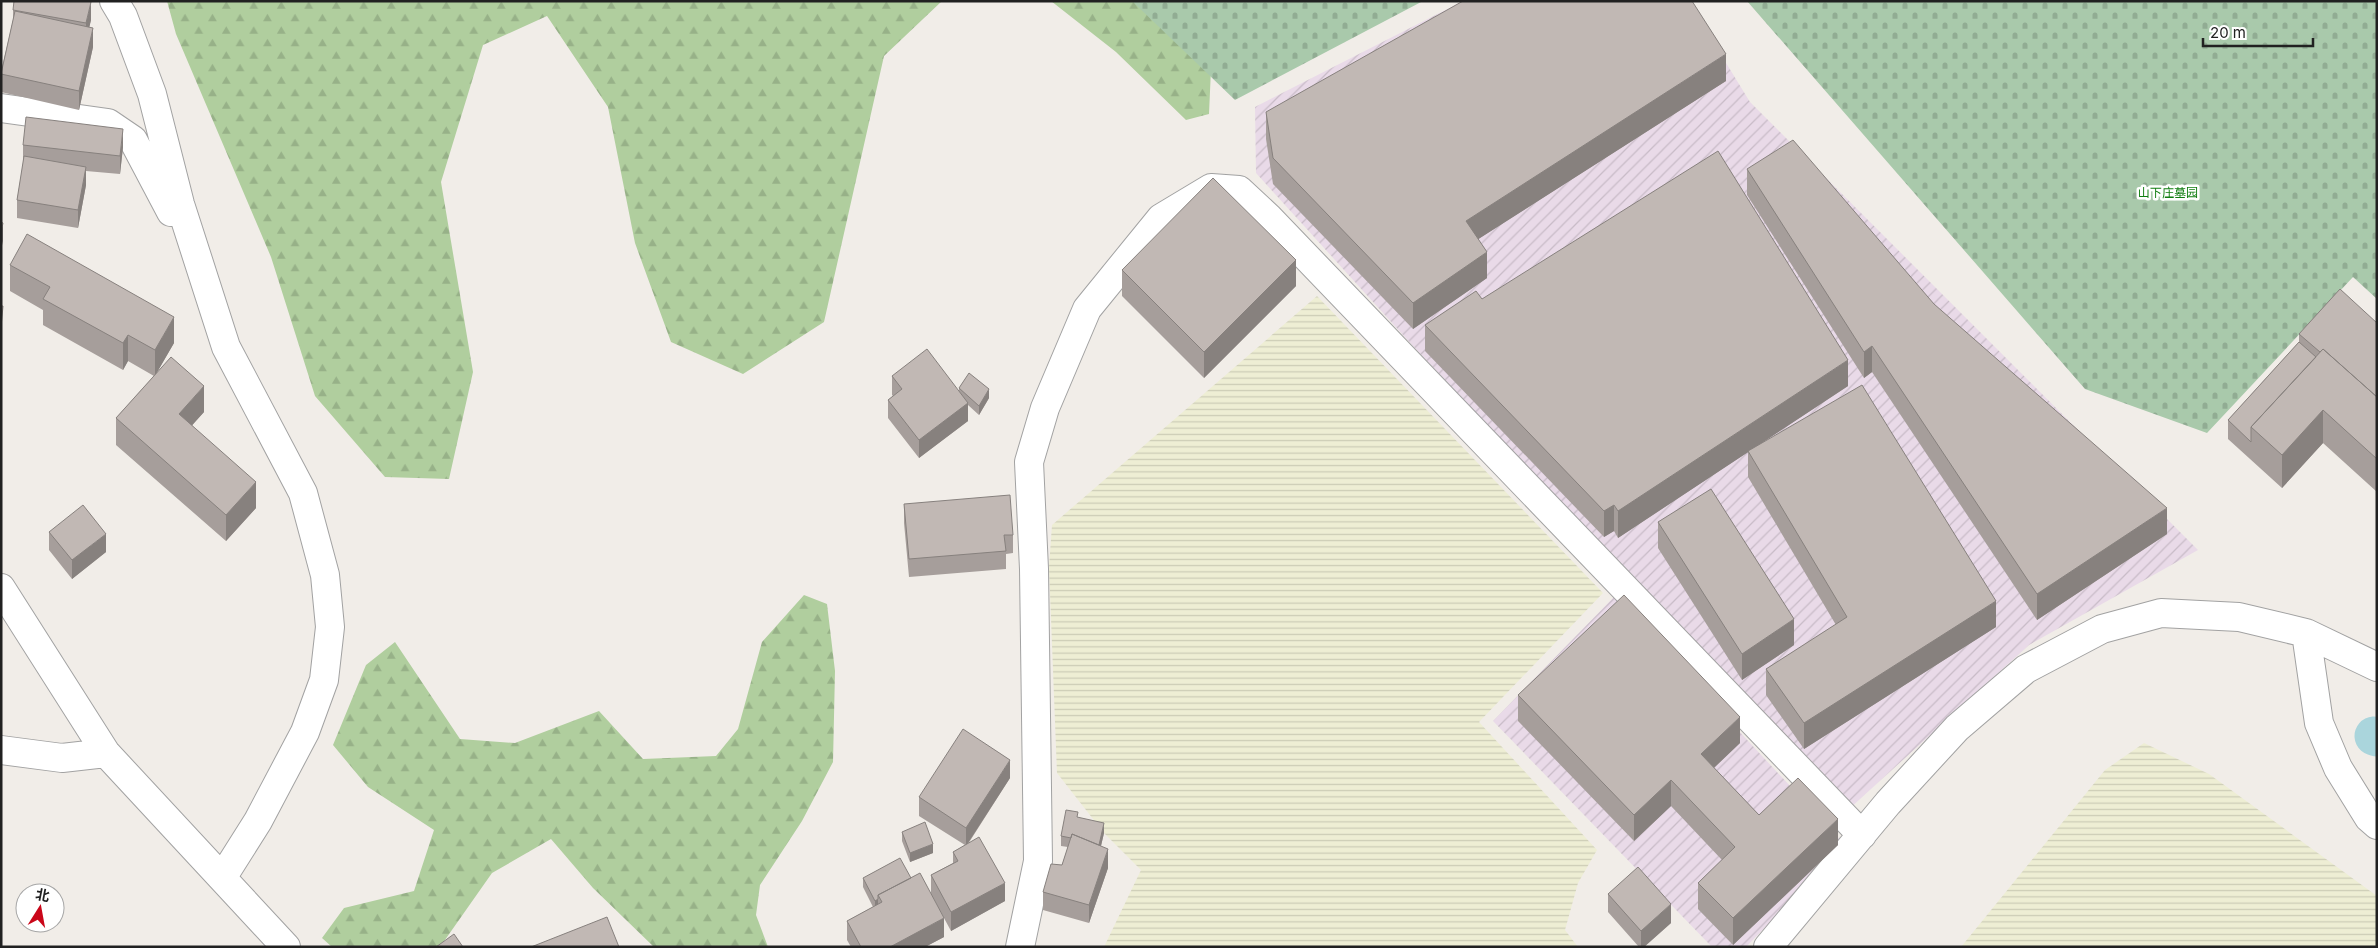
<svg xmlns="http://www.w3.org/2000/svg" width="2378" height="948" viewBox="0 0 2378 948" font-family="Inter,'Noto Sans SC',sans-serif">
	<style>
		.industrial { fill: url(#industrial-furrows) }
		.farmland { fill: url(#farmland-rules) }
		.forest { fill: url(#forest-firs) }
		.cemetery { fill: url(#cemetery-stones) }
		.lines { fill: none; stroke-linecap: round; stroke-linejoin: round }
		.canal { stroke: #aad5dc; stroke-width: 39 }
		.minor-casing { stroke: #a2a2a2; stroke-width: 30 }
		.minor { stroke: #fff; stroke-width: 28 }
		.wall { fill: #a69e9b }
		.shaded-wall { fill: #87817e }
		.building { fill: #c1b8b4; stroke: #87817e }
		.labels { text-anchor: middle; stroke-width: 5; stroke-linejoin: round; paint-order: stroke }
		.park-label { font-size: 12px; fill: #107d10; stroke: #fff }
	</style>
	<defs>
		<pattern id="industrial-furrows" width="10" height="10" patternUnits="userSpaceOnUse" patternTransform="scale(1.25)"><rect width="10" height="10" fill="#e9dae8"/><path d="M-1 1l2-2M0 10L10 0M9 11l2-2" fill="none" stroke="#c8bbc7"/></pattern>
		<pattern id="farmland-rules" width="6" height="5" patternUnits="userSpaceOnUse" patternTransform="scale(1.25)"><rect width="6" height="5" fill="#eeeed4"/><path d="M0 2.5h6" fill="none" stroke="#ccccb6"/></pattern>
		<pattern id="forest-firs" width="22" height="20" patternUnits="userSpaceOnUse" patternTransform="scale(1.25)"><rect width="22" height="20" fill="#b0ce9e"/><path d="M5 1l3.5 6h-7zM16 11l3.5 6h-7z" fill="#97b188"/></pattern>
		<pattern id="cemetery-stones" width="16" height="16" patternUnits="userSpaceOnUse" patternTransform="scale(1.25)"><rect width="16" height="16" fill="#a9c9ab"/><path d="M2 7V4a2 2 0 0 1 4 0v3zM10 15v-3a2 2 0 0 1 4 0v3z" fill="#91ac93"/></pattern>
	</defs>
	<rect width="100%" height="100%" fill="#f1ede8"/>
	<path class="industrial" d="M 1463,1 L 1688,1 L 1750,102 L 2198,550 L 2029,645 L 1848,810 L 1413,346 L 1256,173 L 1255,107 Z
		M 1614,597 L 1845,845 L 1746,947 L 1712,947 L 1493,721 Z"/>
	<path class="farmland" d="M 1317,296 L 1603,593 L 1479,722 L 1597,850 L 1578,883 L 1565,930 L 1578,947 L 1104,947 L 1141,870 L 1104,833 L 1057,773 L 1049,567 L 1052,525 Z
		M 2144,743 L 2209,774 L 2377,896 L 2377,947 L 1961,947 L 2105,770 Z"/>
	<path class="forest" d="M 167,1 L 942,1 L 884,56 L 824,322 L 743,374 L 671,342 L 635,243 L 608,107 L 547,16 L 483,45 L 441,182 L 473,372 L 449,479 L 385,477 L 315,396 L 271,257 L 176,34 Z
		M 1051,1 L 1214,1 L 1209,114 L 1186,120 L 1116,52 Z
		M 804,595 L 827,604 L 835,671 L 833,762 L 802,821 L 760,885 L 756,915 L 768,947 L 654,947 L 593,888 L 551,839 L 492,873 L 440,947 L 332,947 L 322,938 L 344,908 L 414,891 L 434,830 L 368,787 L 333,745 L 366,665 L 395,642 L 460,739 L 515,743 L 599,711 L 643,759 L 716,756 L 738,729 L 762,642 Z"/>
	<path class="cemetery" d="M 1132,1 L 1423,1 L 1235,100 Z
		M 1747,1 L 2377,1 L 2377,299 L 2353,277 L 2207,433 L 2085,389 Z"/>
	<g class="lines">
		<path class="canal" d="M 2374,736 L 2377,737"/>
		<defs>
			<path id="minor" d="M 114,1 L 123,16 L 152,94 L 180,204 L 226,347 L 303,493 L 325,575 L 330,627 L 324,680 L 305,732 L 258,821 L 222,878
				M 1,108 L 108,123 L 133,140 L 171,212
				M 1,588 L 106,753 L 286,947
				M 2306,633 L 2319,723 L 2338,768 L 2369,818 L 2377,825
				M 1,750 L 62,758 L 106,753
				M 1020,947 L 1038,861 L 1034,569 L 1029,462 L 1045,408 L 1087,309 L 1161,218 L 1211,188 L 1239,190 L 1268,217 L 1862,835
				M 1768,947 L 1888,803 L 1957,728 L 2026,669 L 2102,629 L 2161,613 L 2239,617 L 2306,633 L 2377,667"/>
		</defs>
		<use href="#minor" class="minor-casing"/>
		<use href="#minor" class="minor"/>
	</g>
	<path class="wall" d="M 13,10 L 91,20 L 89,27 L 93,47 L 79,110 L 1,92 L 1,72 L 13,20 Z
		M 1726,81 L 1478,239 L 1487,278 L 1413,329 L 1273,184 L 1266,139 L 1266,112 Z
		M 23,145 L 123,147 L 120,174 L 86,171 L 86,185 L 78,228 L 17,218 L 17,200 L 23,164 Z
		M 1747,169 L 1934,304 L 2167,534 L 2037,620 L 1872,372 L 1864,378 L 1747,195 Z
		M 10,265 L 174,343 L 157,372 L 204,412 L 192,425 L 256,508 L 226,541 L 116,445 L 116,418 L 154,376 L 128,361 L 123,370 L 43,325 L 43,310 L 10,291 Z
		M 1122,270 L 1296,286 L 1204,378 L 1122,296 Z
		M 1482,299 L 1848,386 L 1763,442 L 1996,627 L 1804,749 L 1766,695 L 1766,669 L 1836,625 L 1748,477 L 1748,452 L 1618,538 L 1614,531 L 1604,537 L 1425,351 L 1425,325 Z
		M 2377,323 L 2377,492 L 2323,443 L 2282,488 L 2228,439 L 2228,420 L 2299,342 L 2299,334 Z
		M 892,376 L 959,392 L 959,388 L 989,398 L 979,415 L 968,405 L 968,421 L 919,458 L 888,418 L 888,400 L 893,396 L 892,395 Z
		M 904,504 L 1013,535 L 1013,553 L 1006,554 L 1006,569 L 909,577 L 904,523 Z
		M 1658,522 L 1794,645 L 1742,680 L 1658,548 Z
		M 49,532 L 106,552 L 72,579 L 49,550 Z
		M 1518,695 L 1740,743 L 1714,768 L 1759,815 L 1838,845 L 1733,945 L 1698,909 L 1698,883 L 1722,860 L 1671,806 L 1634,841 L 1518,721 Z
		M 1010,778 L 968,844 L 1005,901 L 951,931 L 931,894 L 931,875 L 953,863 L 953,852 L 965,845 L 919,816 L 919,797 Z
		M 1078,818 L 1104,833 L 1101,846 L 1108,868 L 1089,923 L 1043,910 L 1043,892 L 1062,865 L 1068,847 L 1061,846 L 1061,836 Z
		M 902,832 L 933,853 L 910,862 L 902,841 Z
		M 863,878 L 944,937 L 925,947 L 851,947 L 847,940 L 847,921 L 873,907 L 863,887 Z
		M 1608,894 L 1671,923 L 1644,947 L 1639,947 L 1608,912 Z"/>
	<path class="shaded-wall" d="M 91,2 L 91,20 L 86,42 L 86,23 Z
		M 93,28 L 93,47 L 79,110 L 79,91 Z
		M 1726,54 L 1726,81 L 1466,247 L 1466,221 Z
		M 123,129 L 123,147 L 120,174 L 120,156 Z
		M 86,167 L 86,185 L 78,228 L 78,210 Z
		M 3,223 L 3,241 L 1,250 L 1,232 Z
		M 1487,252 L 1487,278 L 1413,329 L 1413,303 Z
		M 1296,260 L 1296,286 L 1204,378 L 1204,352 Z
		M 174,317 L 174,343 L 155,376 L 155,350 Z
		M 128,335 L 128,361 L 123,370 L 123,343 Z
		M 1872,346 L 1872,372 L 1864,378 L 1864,352 Z
		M 1848,360 L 1848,386 L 1618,538 L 1618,511 Z
		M 204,386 L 204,412 L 179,440 L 179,414 Z
		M 989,389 L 989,398 L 979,415 L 979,406 Z
		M 968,403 L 968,421 L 919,458 L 919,440 Z
		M 2323,410 L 2323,443 L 2282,488 L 2282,455 Z
		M 256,482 L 256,508 L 226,541 L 226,515 Z
		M 1614,505 L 1614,531 L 1604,537 L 1604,511 Z
		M 2167,508 L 2167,534 L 2037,620 L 2037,594 Z
		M 106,534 L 106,552 L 72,579 L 72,560 Z
		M 1996,601 L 1996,627 L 1804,749 L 1804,723 Z
		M 1794,619 L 1794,645 L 1742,680 L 1742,654 Z
		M 1740,717 L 1740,743 L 1701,780 L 1701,754 Z
		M 1010,760 L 1010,778 L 966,846 L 966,828 Z
		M 1671,780 L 1671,806 L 1634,841 L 1634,815 Z
		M 1838,819 L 1838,845 L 1733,945 L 1733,918 Z
		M 1104,823 L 1104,833 L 1099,854 L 1099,845 Z
		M 933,844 L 933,853 L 910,862 L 910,853 Z
		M 1108,849 L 1108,868 L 1089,923 L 1089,905 Z
		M 1005,883 L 1005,901 L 951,931 L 951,912 Z
		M 878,899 L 878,909 L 875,910 L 875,901 Z
		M 1671,904 L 1671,923 L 1644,947 L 1641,947 L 1641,931 Z
		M 944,918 L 944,937 L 925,947 L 890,947 Z"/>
	<path class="building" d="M 14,1 L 88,1 L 91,2 L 86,23 L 13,10 Z
		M 1463,1 L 1692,1 L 1726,54 L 1466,221 L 1487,252 L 1413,303 L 1273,158 L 1266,112 Z
		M 15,11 L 93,28 L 79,91 L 1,74 Z
		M 26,117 L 123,129 L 120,156 L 23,145 Z
		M 1793,140 L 1934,304 L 2167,508 L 2037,594 L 1872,346 L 1864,352 L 1747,169 Z
		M 1718,151 L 1848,360 L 1618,511 L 1614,505 L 1604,511 L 1425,325 L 1476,291 L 1482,299 Z
		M 24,156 L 86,167 L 78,210 L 17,200 Z
		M 1213,178 L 1296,260 L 1204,352 L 1122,270 Z
		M 1,222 L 3,223 L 1,232 Z
		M 27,234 L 174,317 L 155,350 L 128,335 L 123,343 L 43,299 L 50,287 L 10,265 Z
		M 2340,289 L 2377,323 L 2377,397 L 2323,349 L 2320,352 L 2299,334 Z
		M 1,306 L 3,306 L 1,327 Z
		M 2299,342 L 2316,357 L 2251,427 L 2251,442 L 2228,420 Z
		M 927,349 L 968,403 L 919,440 L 888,400 L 902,389 L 892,376 Z
		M 2323,349 L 2377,397 L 2377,459 L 2323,410 L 2282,455 L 2251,427 Z
		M 171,357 L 204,386 L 179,414 L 256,482 L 226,515 L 116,418 Z
		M 969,373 L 989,389 L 979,406 L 959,388 Z
		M 1862,385 L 1996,601 L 1804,723 L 1766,669 L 1847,617 L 1748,451 Z
		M 1711,489 L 1794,619 L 1742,654 L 1658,522 Z
		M 1010,495 L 1013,535 L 1004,535 L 1006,551 L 909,559 L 904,504 Z
		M 83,505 L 106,534 L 72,560 L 49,532 Z
		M 1624,595 L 1740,717 L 1701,754 L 1759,815 L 1798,778 L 1838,819 L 1733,918 L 1698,883 L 1735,847 L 1671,780 L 1634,815 L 1518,695 Z
		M 963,729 L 1010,760 L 966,828 L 919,797 Z
		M 1066,810 L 1078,812 L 1077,817 L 1104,823 L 1099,845 L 1072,834 L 1071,838 L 1061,836 Z
		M 925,822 L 933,844 L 910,853 L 902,832 Z
		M 1072,834 L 1108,849 L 1089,905 L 1043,892 L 1051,864 L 1062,865 Z
		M 979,837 L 1005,883 L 951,912 L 931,875 L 958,861 L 953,852 Z
		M 900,858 L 911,878 L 878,895 L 878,899 L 875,901 L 863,878 Z
		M 1638,867 L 1671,904 L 1641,931 L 1608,894 Z
		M 920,873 L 944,918 L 890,947 L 861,947 L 847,921 L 882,902 L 878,895 Z
		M 607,917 L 619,947 L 531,947 Z
		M 454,934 L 463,947 L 436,947 Z"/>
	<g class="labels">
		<g class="park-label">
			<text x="2168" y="197">山下庄墓园</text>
		</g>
	</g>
	<rect width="2378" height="948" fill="none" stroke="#212121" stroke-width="5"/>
	<g transform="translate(40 908) rotate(11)"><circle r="24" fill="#ffffff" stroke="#a6a6a6"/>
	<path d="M0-4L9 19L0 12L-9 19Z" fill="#ca0719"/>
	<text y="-8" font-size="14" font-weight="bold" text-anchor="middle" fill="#212121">北</text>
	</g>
	<path d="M2203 38v8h110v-8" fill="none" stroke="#212121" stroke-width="2.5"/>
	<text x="2210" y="38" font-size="15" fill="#212121" stroke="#ffffff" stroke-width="4" paint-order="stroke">20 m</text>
</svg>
